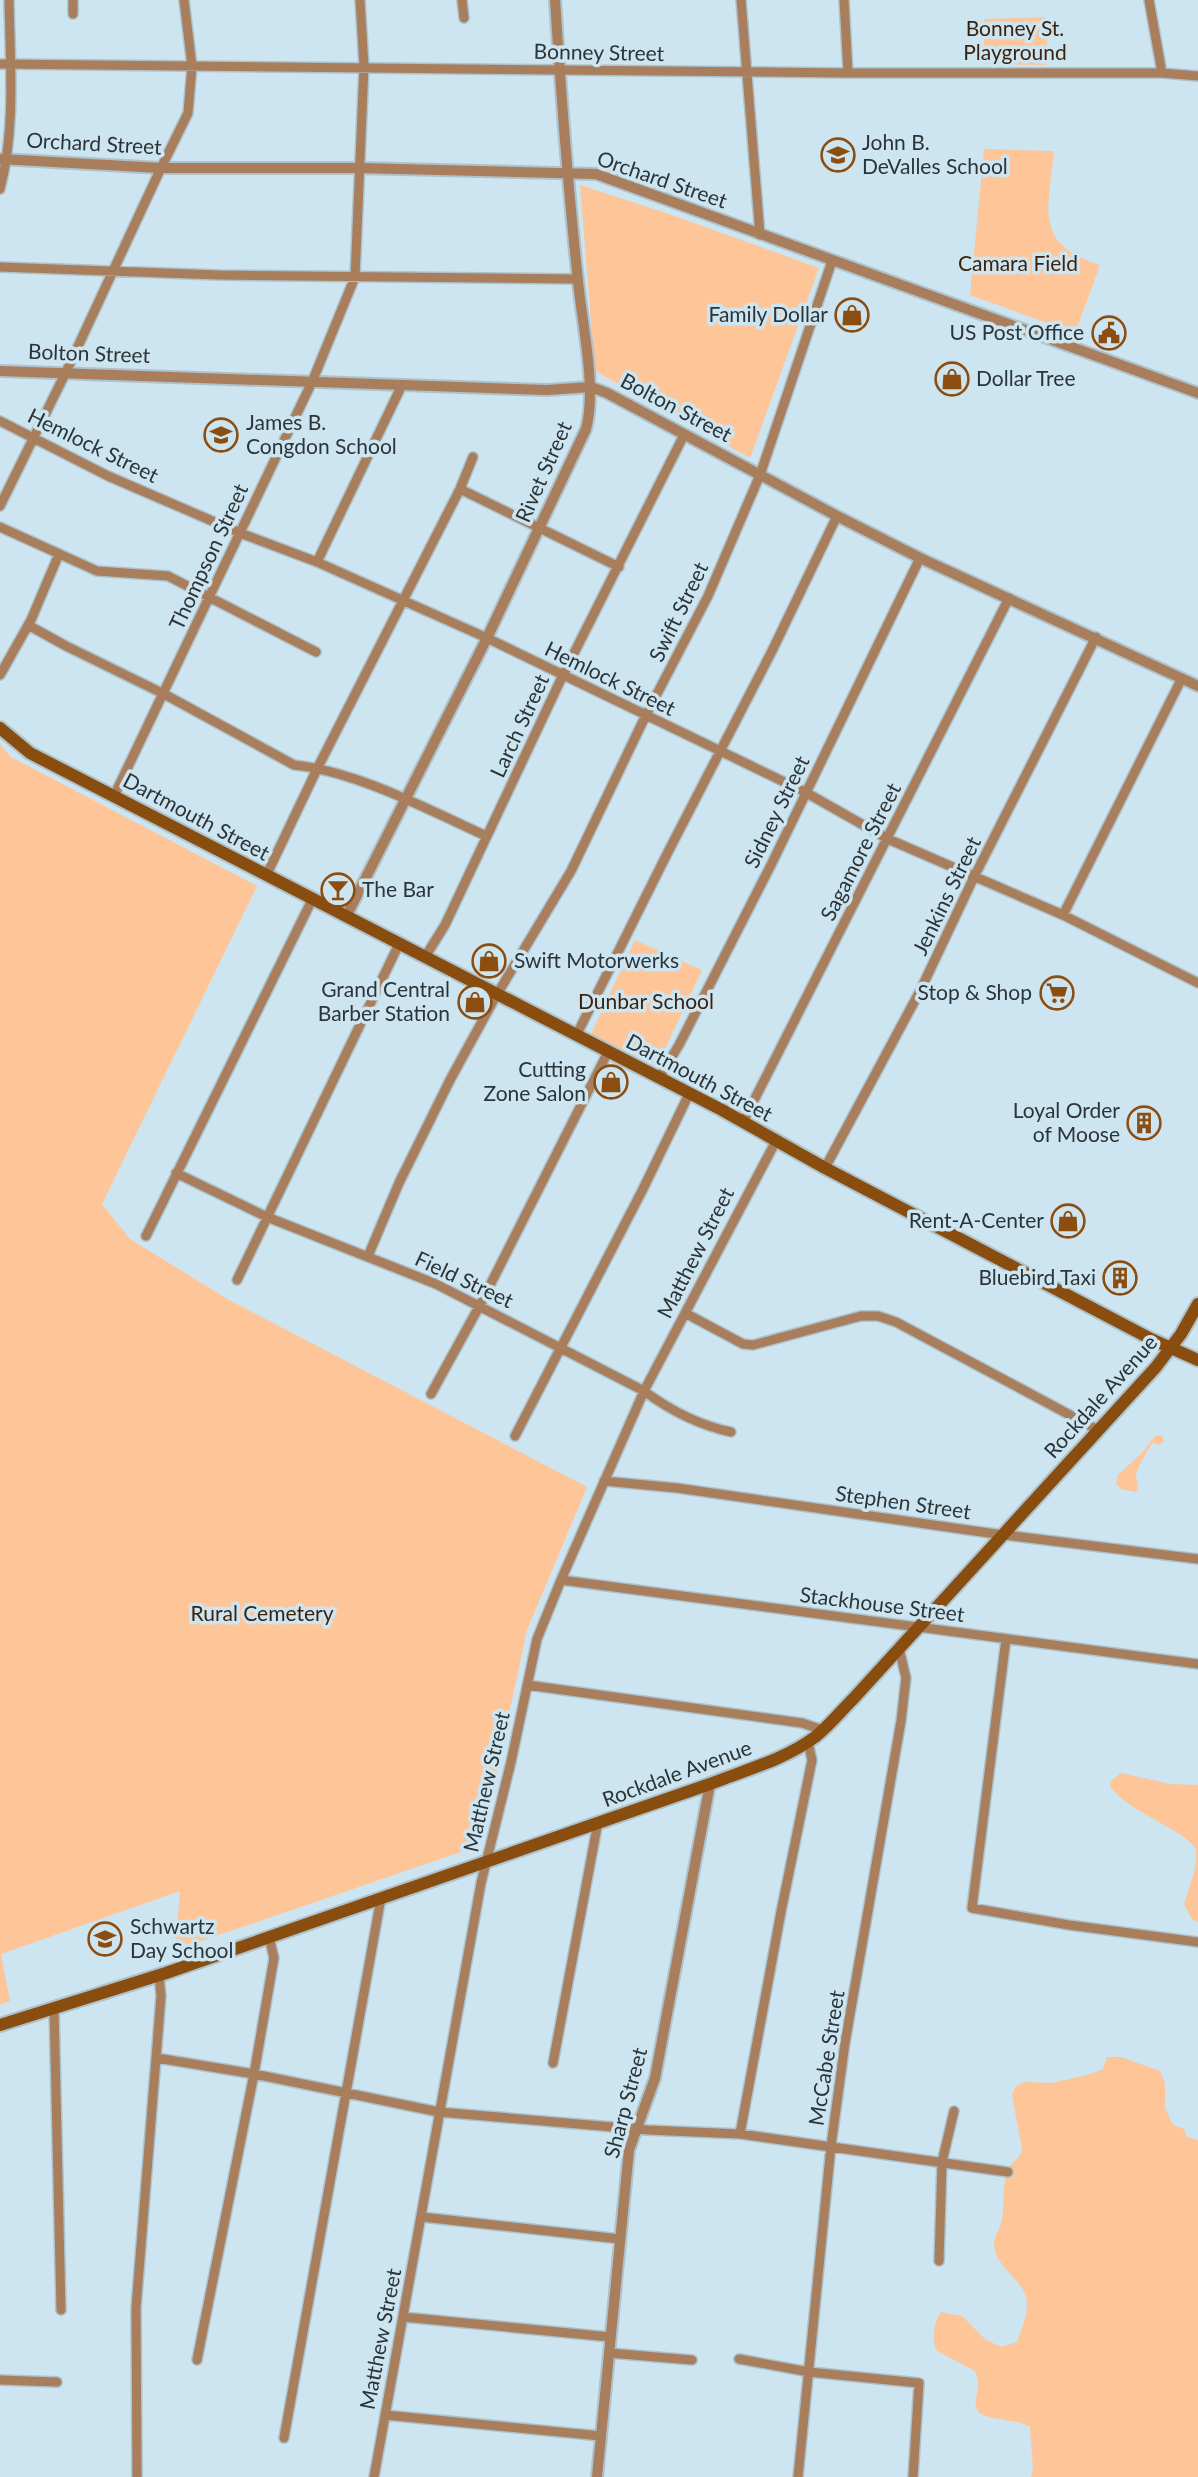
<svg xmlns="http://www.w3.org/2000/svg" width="1198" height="2477" viewBox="0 0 1198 2477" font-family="Lato,sans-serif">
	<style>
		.green { fill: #fec598 }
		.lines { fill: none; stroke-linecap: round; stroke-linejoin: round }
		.minor-casing { stroke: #adc2cb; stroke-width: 12 }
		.tertiary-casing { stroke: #adc2cb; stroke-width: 14 }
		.secondary-casing { stroke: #adc2cb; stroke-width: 16 }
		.minor { stroke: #a87e5c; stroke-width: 9 }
		.tertiary { stroke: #a87e5c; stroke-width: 10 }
		.secondary { stroke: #894d0f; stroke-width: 12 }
		.labels { text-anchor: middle; stroke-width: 7; stroke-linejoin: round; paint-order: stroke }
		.park-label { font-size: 21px; fill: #3c230e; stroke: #cde5f0 }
		.street-label { font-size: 21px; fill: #2b3438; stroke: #cde5f0 }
		.poi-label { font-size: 21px; fill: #2b3438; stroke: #cde5f0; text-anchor: end }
	</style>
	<rect width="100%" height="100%" fill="#cde5f0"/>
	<path class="green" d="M 1048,17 L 1046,65 L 984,64 L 984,19 Z
		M 984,149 L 1054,151 C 1049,208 1032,244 1100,265 L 1075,333 L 970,295 Z
		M 580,185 L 669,214 L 819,268 L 750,458 L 595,371 Z
		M 0,744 L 11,757 L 257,886 L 102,1204 L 130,1239 L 229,1300 L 587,1487 L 527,1630 L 481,1845 L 175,1950 L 180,1891 L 1,1954 L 10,2001 L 0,2005 Z
		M 635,940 L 702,970 L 657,1066 L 591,1034 Z
		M 1162,1435 L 1164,1442 L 1158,1445 L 1153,1442 C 1150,1445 1136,1472 1136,1474 C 1136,1482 1140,1483 1136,1492 L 1121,1489 L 1116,1483 L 1118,1475 L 1142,1453 L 1155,1436 Z
		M 1121,1773 L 1170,1784 L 1198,1785 L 1198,1922 L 1192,1919 L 1184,1904 C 1189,1888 1198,1867 1196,1850 C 1193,1834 1124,1810 1110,1786 L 1111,1781 Z
		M 1107,2057 L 1121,2057 L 1160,2071 L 1165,2083 L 1165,2108 L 1173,2125 L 1184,2129 L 1187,2137 L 1198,2140 L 1198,2477 L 1031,2477 L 1033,2469 L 1030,2427 C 1018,2418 983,2421 977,2410 C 973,2403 979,2390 978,2382 C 978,2378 976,2374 975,2371 L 937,2351 C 931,2341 934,2321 941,2312 L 962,2316 L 986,2340 L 1002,2347 L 1017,2342 C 1021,2330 1027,2318 1027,2305 C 1027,2280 996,2270 994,2245 C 994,2235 1001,2228 1002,2220 C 1005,2204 1001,2180 1010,2166 C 1015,2159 1020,2159 1022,2149 L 1012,2095 L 1015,2087 L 1024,2082 L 1051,2083 L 1091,2074 L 1103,2069 Z"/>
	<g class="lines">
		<defs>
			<path id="minor" d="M 462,0 L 464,18
				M 741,0 L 760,235
				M 844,0 L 848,73
				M 1149,0 L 1162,73
				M 73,14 L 73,0
				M 0,64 L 848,73 L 1162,73 L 1198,76
				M 0,189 C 16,128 10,62 9,0
				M 0,267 L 219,275 L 578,279
				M 0,421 L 108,476 L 240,533 L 317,562 L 487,638 L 805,792 L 888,839 L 1063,915 L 1198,983
				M 460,489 L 619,567
				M 0,506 L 66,372 L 161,168 L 188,113 L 192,66 L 184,0
				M 0,527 L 97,571 L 168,576 L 316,652
				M 317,562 L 402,385
				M 28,625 L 66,646 L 164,694 L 294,765 C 356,771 429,810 486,836
				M 0,675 L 31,620 L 59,554
				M 114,796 L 312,382 L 355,277 L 364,66 L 360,0
				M 266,876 L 318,767 L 460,489 L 473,457
				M 1063,915 L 1182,678
				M 425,957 L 445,925 L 563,675 L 684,435
				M 576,1036 L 668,852 L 772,651 L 837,516
				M 659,1078 L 679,1045 L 772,863 L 920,558
				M 743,1122 L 1009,598
				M 825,1168 L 920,991 L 974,877 L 1096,637
				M 176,1173 L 267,1217 L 436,1284 L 644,1391 C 671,1411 698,1425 731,1432
				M 146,1236 L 312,900
				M 368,1256 L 399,1183 L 450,1080 L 496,996 L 571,871 L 646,715 L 708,596 L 760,475 L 832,261
				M 237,1280 L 399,944
				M 685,1313 L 743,1344 L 753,1345 L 861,1316 L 878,1316 L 896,1322 L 1098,1430
				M 431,1394 L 480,1305 L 608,1052
				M 515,1436 L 643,1189 L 689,1094
				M 604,1481 L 677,1488 L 989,1533 L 1198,1559
				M 561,1580 L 1198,1664
				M 1006,1639 L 972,1908 L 1069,1925 L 1198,1942
				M 527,1685 L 802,1723 L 823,1730
				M 54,2008 L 61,2310
				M 157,2058 L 254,2074 L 439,2112 L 648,2130 L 740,2134 L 1008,2172
				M 553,2063 L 598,1822
				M 740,2134 L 781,1912 L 812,1760 L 808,1742
				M 422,2217 L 620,2239
				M 939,2261 L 942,2162 L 954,2111
				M 403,2317 L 610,2337
				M 609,2353 L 692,2360
				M 739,2359 L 809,2372 L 919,2383 L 913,2477
				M 197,2360 L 254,2074 L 274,1958 L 269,1937
				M 0,2380 L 57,2382
				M 385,2415 L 601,2436
				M 284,2438 L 381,1898
				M 137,2477 L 136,2308 L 161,1996 L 159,1976
				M 374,2477 L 481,1883 L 511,1762 L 537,1639 L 561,1580 L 644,1391 L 776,1141
				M 798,2477 L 831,2146 L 845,2043 L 901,1721 L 906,1678 L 899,1648"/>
			<path id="tertiary" d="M 0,159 L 161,168 L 359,168 L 596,174 L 1198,393
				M 0,371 L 547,390 L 591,387 L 607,393 L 837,516 L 920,558 L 1198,686
				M 346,917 L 487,638 L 586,429 C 597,388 582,324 578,281 C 568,188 561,94 555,0
				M 597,2477 L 629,2150 L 655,2078 L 710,1784"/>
			<path id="secondary" d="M 0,728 L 30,753 L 722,1110 L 825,1168 L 1151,1339 L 1198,1360
				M 0,2025 L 166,1973 L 710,1784 C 745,1770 784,1760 815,1737 C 829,1726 841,1711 854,1698 L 1156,1367 L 1181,1334 L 1198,1304"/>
		</defs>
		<use href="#minor" class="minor-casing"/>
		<use href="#tertiary" class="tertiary-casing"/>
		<use href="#secondary" class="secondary-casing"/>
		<use href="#minor" class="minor"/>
		<use href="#tertiary" class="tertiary"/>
		<use href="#secondary" class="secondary"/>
	</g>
	<defs>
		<symbol id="school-ring" viewBox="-11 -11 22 22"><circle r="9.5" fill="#cde5f0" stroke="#8c4e10" stroke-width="1.5"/><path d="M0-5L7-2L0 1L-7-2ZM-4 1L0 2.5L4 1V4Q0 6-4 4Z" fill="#8c4e10"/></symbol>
		<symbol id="shop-ring" viewBox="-11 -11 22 22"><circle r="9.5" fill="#cde5f0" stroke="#8c4e10" stroke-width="1.5"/><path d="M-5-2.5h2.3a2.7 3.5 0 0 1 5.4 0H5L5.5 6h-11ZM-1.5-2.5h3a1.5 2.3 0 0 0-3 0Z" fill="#8c4e10"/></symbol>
		<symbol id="civic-ring" viewBox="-11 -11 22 22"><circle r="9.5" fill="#cde5f0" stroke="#8c4e10" stroke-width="1.5"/><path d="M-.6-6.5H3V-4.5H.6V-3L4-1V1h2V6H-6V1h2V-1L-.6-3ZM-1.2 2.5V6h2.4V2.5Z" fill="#8c4e10"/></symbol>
		<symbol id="bar-ring" viewBox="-11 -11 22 22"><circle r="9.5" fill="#cde5f0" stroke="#8c4e10" stroke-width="1.5"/><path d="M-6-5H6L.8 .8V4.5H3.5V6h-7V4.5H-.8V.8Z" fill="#8c4e10"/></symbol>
		<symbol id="supermarket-ring" viewBox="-11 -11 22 22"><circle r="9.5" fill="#cde5f0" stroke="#8c4e10" stroke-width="1.5"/><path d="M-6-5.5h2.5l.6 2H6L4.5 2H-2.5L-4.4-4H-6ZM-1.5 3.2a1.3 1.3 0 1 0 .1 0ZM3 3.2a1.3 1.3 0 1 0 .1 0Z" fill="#8c4e10"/></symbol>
		<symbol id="building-ring" viewBox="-11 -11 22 22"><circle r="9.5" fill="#cde5f0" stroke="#8c4e10" stroke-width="1.5"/><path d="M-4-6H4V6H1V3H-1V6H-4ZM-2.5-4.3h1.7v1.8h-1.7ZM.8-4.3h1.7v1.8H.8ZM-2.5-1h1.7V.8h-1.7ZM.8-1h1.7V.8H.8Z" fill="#8c4e10"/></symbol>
	</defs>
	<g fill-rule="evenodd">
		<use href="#school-ring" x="819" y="136" width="38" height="38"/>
		<use href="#shop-ring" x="833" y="296" width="38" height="38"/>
		<use href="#civic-ring" x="1090" y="314" width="38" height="38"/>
		<use href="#shop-ring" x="933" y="360" width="38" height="38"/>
		<use href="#school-ring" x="202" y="416" width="38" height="38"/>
		<use href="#bar-ring" x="319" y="871" width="38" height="38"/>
		<use href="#shop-ring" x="470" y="942" width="38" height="38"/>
		<use href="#supermarket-ring" x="1038" y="974" width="38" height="38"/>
		<use href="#shop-ring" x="456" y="983" width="38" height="38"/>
		<use href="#shop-ring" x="592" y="1063" width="38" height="38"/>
		<use href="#building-ring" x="1125" y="1104" width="38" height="38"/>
		<use href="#shop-ring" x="1049" y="1202" width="38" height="38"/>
		<use href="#building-ring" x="1101" y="1259" width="38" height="38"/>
		<use href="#school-ring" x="86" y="1920" width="38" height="38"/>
	</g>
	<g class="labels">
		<g class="park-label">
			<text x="1015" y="36">Bonney St.<tspan x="1015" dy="24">Playground</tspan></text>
			<text x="1018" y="271">Camara Field</text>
			<text x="646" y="1009">Dunbar School</text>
			<text x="262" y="1621">Rural Cemetery</text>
		</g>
		<g class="street-label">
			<text transform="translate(599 53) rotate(1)" y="7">Bonney Street</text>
			<text transform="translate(94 144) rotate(3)" y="7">Orchard Street</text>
			<text transform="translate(662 180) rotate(19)" y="7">Orchard Street</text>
			<text transform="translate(89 354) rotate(2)" y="7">Bolton Street</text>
			<text transform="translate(676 408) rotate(28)" y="7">Bolton Street</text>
			<text transform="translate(93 446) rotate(26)" y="7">Hemlock Street</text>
			<text transform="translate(544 472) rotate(-66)" y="7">Rivet Street</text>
			<text transform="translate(209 557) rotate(-65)" y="7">Thompson Street</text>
			<text transform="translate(679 612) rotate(-64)" y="7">Swift Street</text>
			<text transform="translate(610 679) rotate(26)" y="7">Hemlock Street</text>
			<text transform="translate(520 726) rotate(-65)" y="7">Larch Street</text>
			<text transform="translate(777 812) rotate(-64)" y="7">Sidney Street</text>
			<text transform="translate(196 817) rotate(28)" y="7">Dartmouth Street</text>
			<text transform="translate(861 852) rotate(-63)" y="7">Sagamore Street</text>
			<text transform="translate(947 896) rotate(-64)" y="7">Jenkins Street</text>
			<text transform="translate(699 1078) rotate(28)" y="7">Dartmouth Street</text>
			<text transform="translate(696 1253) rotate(-63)" y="7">Matthew Street</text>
			<text transform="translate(464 1280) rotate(25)" y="7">Field Street</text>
			<text transform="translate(1101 1397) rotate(-48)" y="7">Rockdale Avenue</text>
			<text transform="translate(903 1503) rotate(8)" y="7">Stephen Street</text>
			<text transform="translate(882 1605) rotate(7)" y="7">Stackhouse Street</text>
			<text transform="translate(677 1774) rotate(-20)" y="7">Rockdale Avenue</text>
			<text transform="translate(487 1782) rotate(-77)" y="7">Matthew Street</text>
			<text transform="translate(827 2058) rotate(-81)" y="7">McCabe Street</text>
			<text transform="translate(626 2103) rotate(-75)" y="7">Sharp Street</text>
			<text transform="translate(381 2339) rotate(-79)" y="7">Matthew Street</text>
		</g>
		<g class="poi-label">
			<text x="862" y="150" text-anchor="start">John B.<tspan x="862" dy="24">DeValles School</tspan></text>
			<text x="828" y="322">Family Dollar</text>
			<text x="1084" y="340">US Post Office</text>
			<text x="976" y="386" text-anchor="start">Dollar Tree</text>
			<text x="246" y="430" text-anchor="start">James B.<tspan x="246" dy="24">Congdon School</tspan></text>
			<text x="362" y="897" text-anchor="start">The Bar</text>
			<text x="514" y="968" text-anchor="start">Swift Motorwerks</text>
			<text x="450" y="997">Grand Central<tspan x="450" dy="24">Barber Station</tspan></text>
			<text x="1032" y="1000">Stop &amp; Shop</text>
			<text x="586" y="1077">Cutting<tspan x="586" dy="24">Zone Salon</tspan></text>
			<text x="1120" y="1118">Loyal Order<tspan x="1120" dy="24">of Moose</tspan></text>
			<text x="1044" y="1228">Rent-A-Center</text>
			<text x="1096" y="1285">Bluebird Taxi</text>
			<text x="130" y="1934" text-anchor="start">Schwartz<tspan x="130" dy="24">Day School</tspan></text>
		</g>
	</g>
</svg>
